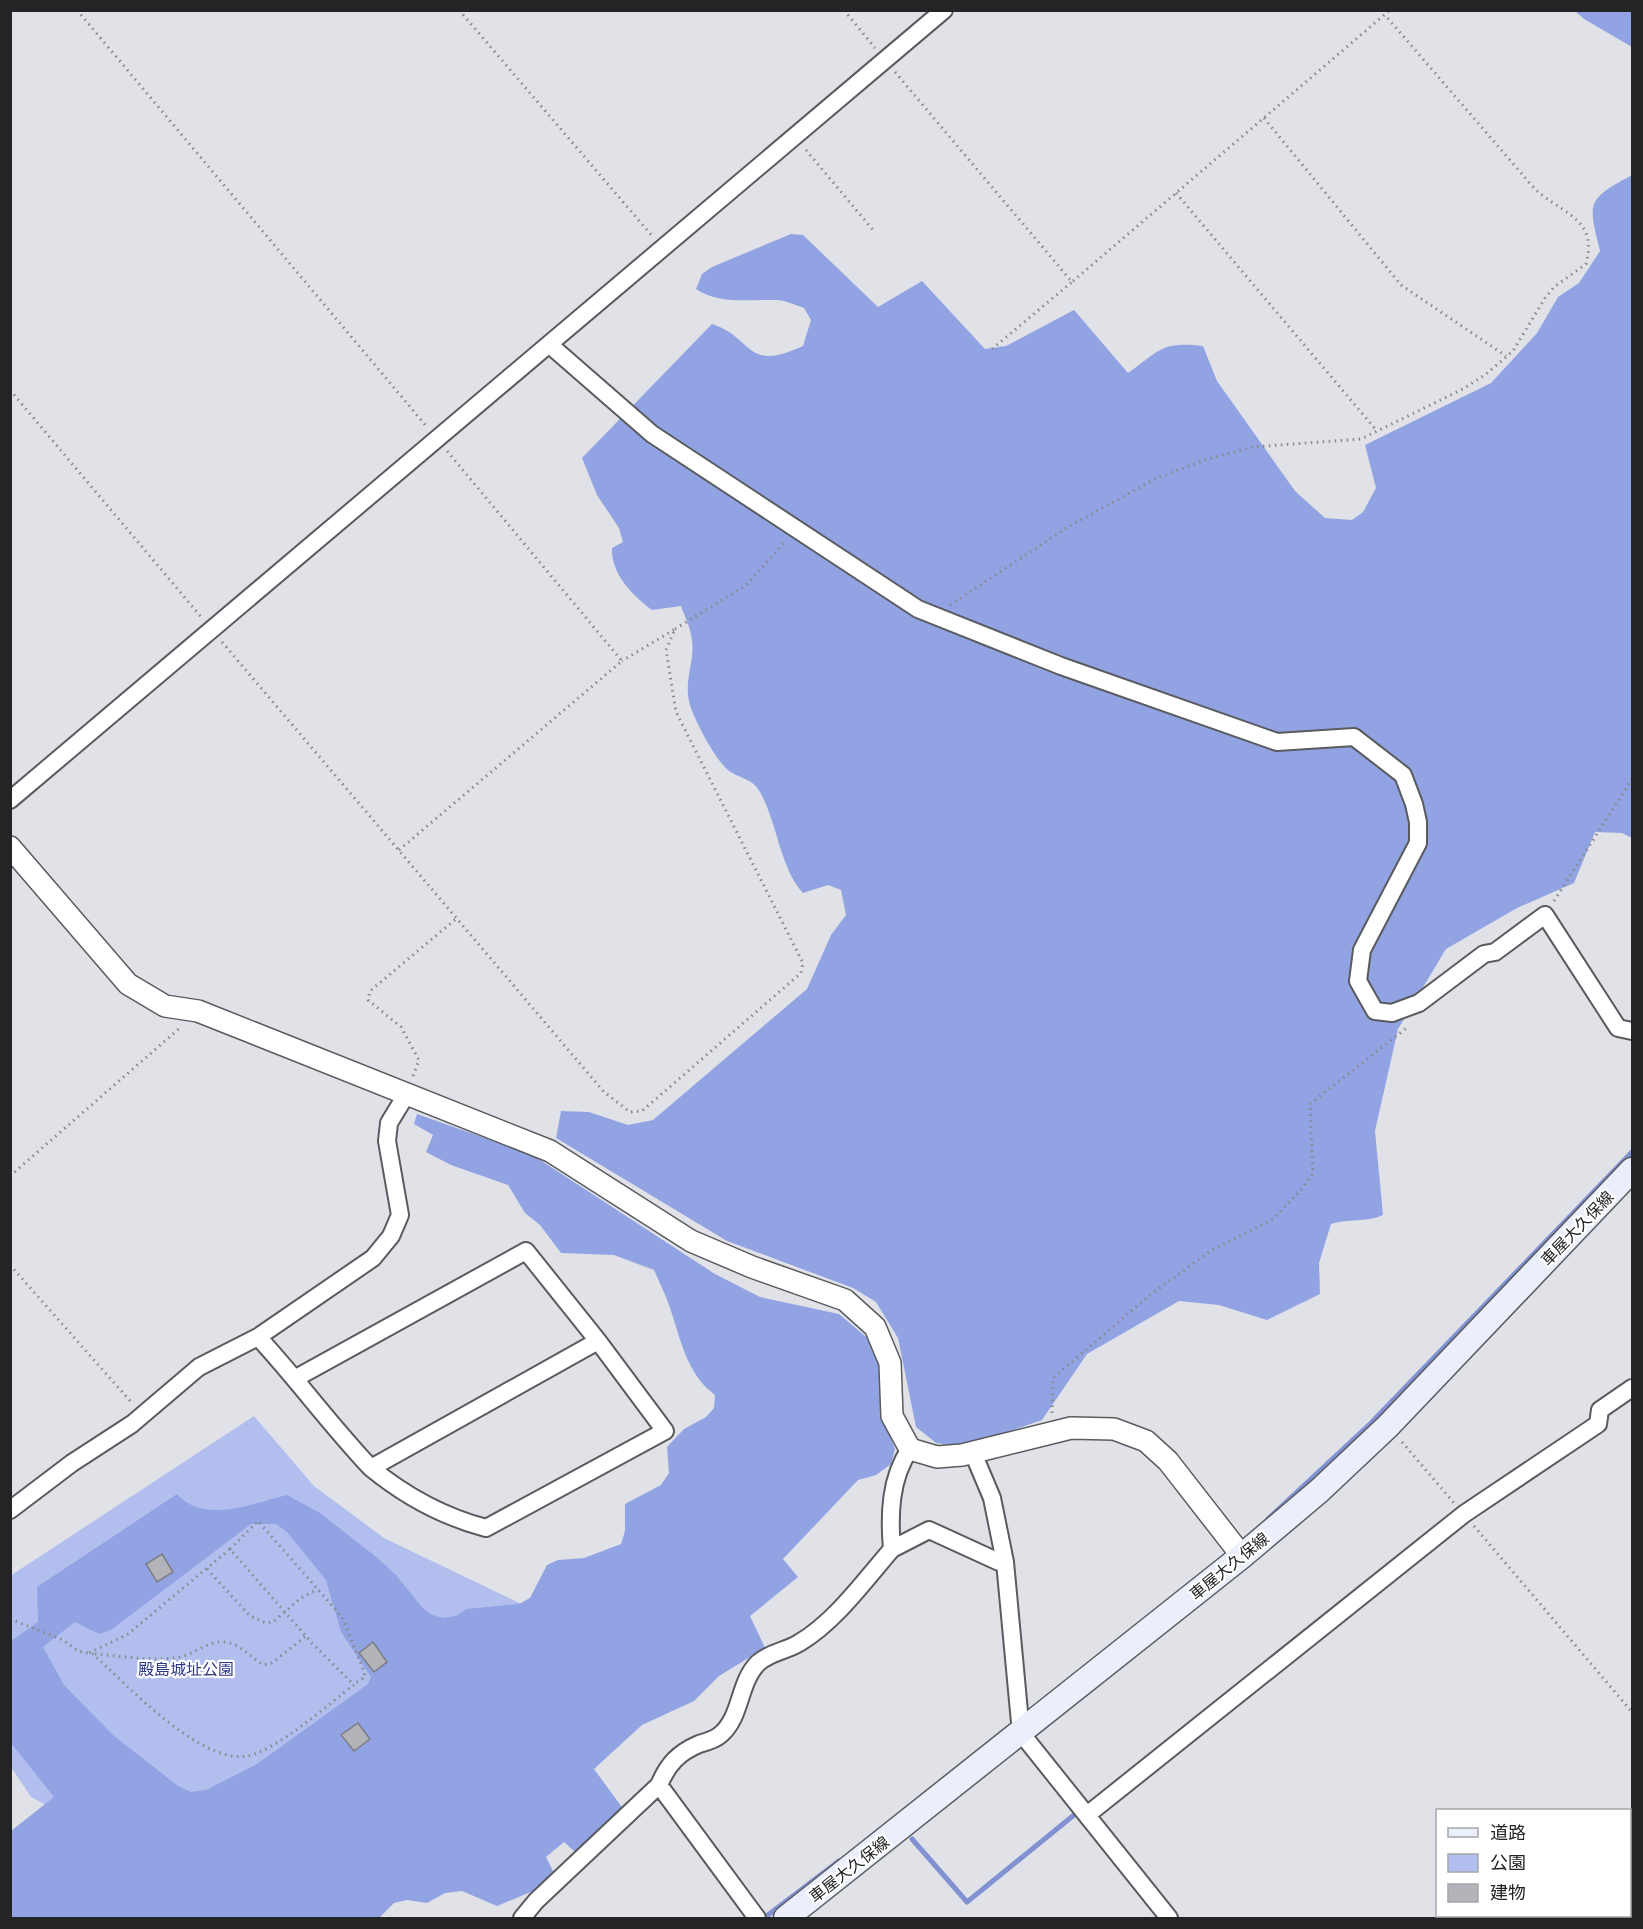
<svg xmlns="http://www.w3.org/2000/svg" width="1643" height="1929" viewBox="0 0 1643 1929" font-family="Quicksand,'Noto Sans JP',sans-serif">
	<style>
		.green { fill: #b2bfee }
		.forest { fill: #92a3e4; fill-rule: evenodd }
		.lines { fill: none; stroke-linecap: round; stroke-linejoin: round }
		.stream { stroke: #8191d1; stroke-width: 5 }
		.building { fill: #b2b4b9; stroke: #7c7d82; stroke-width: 1.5 }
		.minor-casing { stroke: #595b5f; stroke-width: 20 }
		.tertiary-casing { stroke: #595b5f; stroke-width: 24 }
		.secondary-casing { stroke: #595b5f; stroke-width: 27 }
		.path { stroke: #87898c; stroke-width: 3; stroke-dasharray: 1.5 4.5; stroke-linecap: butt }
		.minor { stroke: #fff; stroke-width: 16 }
		.tertiary { stroke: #fff; stroke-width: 21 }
		.secondary { stroke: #ebeefb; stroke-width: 24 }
		.labels { text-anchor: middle; stroke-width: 4.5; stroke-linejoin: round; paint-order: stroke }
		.street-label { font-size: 16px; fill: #232426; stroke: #fff }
		.park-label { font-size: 16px; fill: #2e3985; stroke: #fff }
	</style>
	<rect width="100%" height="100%" fill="#e0e2e7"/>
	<path class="green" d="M 254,1416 L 314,1486 L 384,1538 L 540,1613 L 186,1881 L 31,1797 L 11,1767 L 10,1576 Z"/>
	<path class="forest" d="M 1575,11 L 1632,11 L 1632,47 L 1584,19 Z
		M 1632,175 L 1632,838 L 1622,833 L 1595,832 L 1574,883 L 1517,908 L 1446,949 L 1398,1029 L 1375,1131 L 1383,1215 C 1366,1223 1348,1218 1331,1224 L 1319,1263 L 1320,1294 L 1267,1320 L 1219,1305 L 1179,1301 L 1087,1354 L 1042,1420 L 964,1447 L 936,1443 L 916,1427 L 898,1338 L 876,1302 L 853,1288 L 727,1241 L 556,1138 L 561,1111 L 589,1112 L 628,1125 L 653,1120 L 807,989 L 831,935 L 846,915 L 841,890 L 828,885 L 803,893 C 780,868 777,822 760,792 C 752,777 738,779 727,769 C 715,759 694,719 690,705 C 683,681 695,662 692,641 C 691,629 685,617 681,606 L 652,610 C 632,595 611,574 612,548 L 623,542 L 619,528 L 597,495 L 582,458 L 712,324 C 755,338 744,373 803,346 L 811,320 L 804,308 C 795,305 785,300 776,300 C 750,299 719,305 696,289 L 702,274 L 712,267 L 791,234 L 803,235 L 878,307 L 922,281 L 985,349 L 1006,346 L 1074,310 L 1128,373 C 1160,350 1162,341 1203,346 L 1217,381 L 1295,491 L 1325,518 L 1352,520 L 1363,512 L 1376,488 L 1365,445 L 1491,383 L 1537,333 L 1558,297 L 1579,283 L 1600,251 C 1588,202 1586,200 1632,175 Z
		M 417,1114 L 531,1154 L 715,1274 L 760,1297 L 839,1314 L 871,1341 L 881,1360 L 886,1423 L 895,1449 L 891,1464 L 876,1475 L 858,1480 L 783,1559 L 798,1577 L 750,1616 L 765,1648 L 719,1676 L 694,1701 L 642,1725 L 594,1769 L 624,1810 L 575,1852 L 564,1842 L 546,1857 L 556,1877 L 533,1891 L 497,1906 L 462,1891 L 445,1893 L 427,1903 L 407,1900 L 394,1903 L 379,1918 L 11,1918 L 11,1831 L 54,1797 L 11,1743 L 11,1641 L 38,1622 L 37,1587 L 177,1494 C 204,1525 253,1503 287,1495 L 320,1513 L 375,1556 L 395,1574 L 421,1606 L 430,1614 L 443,1618 L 456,1616 L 467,1609 L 519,1604 L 530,1598 L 547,1565 L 558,1560 L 584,1558 L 621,1544 L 625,1531 L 625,1504 L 661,1485 L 669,1473 L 667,1447 L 684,1429 L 706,1417 L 714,1408 L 715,1395 C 686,1374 680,1336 669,1305 C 665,1293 659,1282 654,1270 L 614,1255 L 561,1253 L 540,1225 L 525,1213 L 508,1185 L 451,1165 L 426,1152 L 433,1135 L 414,1124 ZM 251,1524 L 276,1524 L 287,1532 L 326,1580 L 341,1632 L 371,1677 L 368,1684 L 257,1764 L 206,1790 L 191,1792 L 178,1786 L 113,1735 L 64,1685 L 43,1647 L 75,1622 L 99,1634 L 111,1630 Z"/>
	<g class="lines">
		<path class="stream" d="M 1268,1519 L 1371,1423 L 1632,1152
			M 912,1839 L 967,1902 L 1074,1815
			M 764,1918 L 839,1861"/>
	</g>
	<path class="building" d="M 162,1554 L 173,1572 L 157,1582 L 146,1564 Z
		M 373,1642 L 387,1662 L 374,1672 L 359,1653 Z
		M 358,1723 L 370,1739 L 354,1751 L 341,1735 Z"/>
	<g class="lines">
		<defs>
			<path id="minor" d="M 551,346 L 652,434 L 918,609 L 1061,666 L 1277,742 L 1354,737 L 1403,775 L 1414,804 L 1418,822 L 1418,843 L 1362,950 L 1358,981 L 1375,1011 L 1392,1013 L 1419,1003 L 1484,954 L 1495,952 L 1545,915 L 1618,1028 L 1632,1031
				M 10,800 L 944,10
				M 258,1337 C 297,1379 331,1426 371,1468
				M 296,1378 L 526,1251 L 598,1341 L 665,1431 L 486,1528 C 444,1517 404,1495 371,1468 L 598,1341
				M 910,1449 C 890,1478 889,1515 892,1549 L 929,1530 L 999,1562 L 1005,1562 L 1021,1733 L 1169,1918
				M 973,1453 L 992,1498 L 1005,1562
				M 10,1510 L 72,1463 L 132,1424 L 199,1367 L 258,1337 L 373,1258 L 391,1236 L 400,1215 L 387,1141 L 389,1123 L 406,1095
				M 1087,1815 L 1464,1514 L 1598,1424 L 1600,1410 L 1632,1388
				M 522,1918 L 536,1901 L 659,1785
				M 757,1918 L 659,1785 C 668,1764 678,1753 699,1744 C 706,1742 714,1740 720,1735 C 742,1717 738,1683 758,1663 C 770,1652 786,1651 799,1643 C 835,1622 865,1580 892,1549"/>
			<path id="tertiary" d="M 10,847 L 128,984 L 165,1006 L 198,1011 L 550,1151 L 691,1241 L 752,1267 L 845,1300 L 875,1327 L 890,1363 L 892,1416 L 910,1449 L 937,1457 L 962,1455 L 1071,1428 L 1114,1429 L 1146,1441 L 1168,1461 L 1242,1556"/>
			<path id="secondary" d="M 786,1918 L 1242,1556 L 1319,1491 L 1388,1426 L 1632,1170"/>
		</defs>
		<use href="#minor" class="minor-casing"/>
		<use href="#tertiary" class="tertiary-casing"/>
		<use href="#secondary" class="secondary-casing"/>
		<path class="path" d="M 77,10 L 427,427
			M 459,10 L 653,237
			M 844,10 L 875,48
			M 895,72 L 1072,282 L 1390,10
			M 1264,118 L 1401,285 L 1506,356
			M 806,150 L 873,230
			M 1176,193 L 1377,431
			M 992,349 L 1072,282
			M 10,390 L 202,618
			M 950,605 L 1068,527 L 1157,478 L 1205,460 L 1252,447 L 1361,439 L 1461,390 L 1485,375 L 1513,351 L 1545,298 L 1554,287 L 1586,264 C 1597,222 1569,216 1542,195 C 1534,189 1528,181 1522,174 L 1385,15
			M 675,629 L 745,586 L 785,542
			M 222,642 L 604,1092 L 630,1112 L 642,1111 L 801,973 L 803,963 L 676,712 L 666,650 L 675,629 L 622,661
			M 399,850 L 622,661 L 447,451
			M 1554,901 L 1632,779
			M 413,1076 L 419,1060 L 401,1027 L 368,1000 L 370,991 L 457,918
			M 10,1176 L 181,1027
			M 10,1265 L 132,1403
			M 1052,1413 L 1053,1378 L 1150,1295 L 1212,1250 L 1273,1219 L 1301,1190 L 1313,1173 L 1310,1104 L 1409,1026
			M 1402,1442 L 1454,1503
			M 1474,1526 L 1632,1712
			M 230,1549 L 258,1521 L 342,1617 L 364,1671 L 365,1677 L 354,1684
			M 207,1569 L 250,1616 L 266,1623 L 273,1622 L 301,1598 L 318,1589
			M 10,1619 L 63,1640 L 78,1651 L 93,1654 C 126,1684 200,1764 247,1756 C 276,1751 330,1703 354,1685 L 311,1642 L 230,1549 L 128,1634 L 89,1653
			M 95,1654 C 122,1656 153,1662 180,1657 C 195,1654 207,1641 224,1642 C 241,1643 250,1658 264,1665 L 272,1663 L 306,1636"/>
		<use href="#minor" class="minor"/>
		<use href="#tertiary" class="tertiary"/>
		<use href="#secondary" class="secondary"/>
	</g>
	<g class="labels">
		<g class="street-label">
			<text transform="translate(1577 1228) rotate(-46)" y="6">車屋大久保線</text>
			<text transform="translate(1229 1566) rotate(-39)" y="6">車屋大久保線</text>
			<text transform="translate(849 1869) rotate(-38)" y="6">車屋大久保線</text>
		</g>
		<g class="park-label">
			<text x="186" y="1675">殿島城址公園</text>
		</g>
	</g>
	<rect width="1643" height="1929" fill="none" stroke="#232426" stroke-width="24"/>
	<rect x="1436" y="1809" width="195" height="108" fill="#ffffff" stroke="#a7a7a8" stroke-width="1.5"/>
	<rect x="1448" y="1828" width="30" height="9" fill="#ebeefb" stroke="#a7a7a8" stroke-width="1.5"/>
	<text x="1490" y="1839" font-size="18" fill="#232426">道路</text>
	<rect x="1448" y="1854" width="30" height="18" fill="#b2bfee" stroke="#a7a7a8" stroke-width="1.5"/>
	<text x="1490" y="1869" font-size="18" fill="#232426">公園</text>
	<rect x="1448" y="1884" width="30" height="18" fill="#b2b4b9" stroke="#a7a7a8" stroke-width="1.5"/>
	<text x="1490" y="1899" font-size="18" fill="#232426">建物</text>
</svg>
